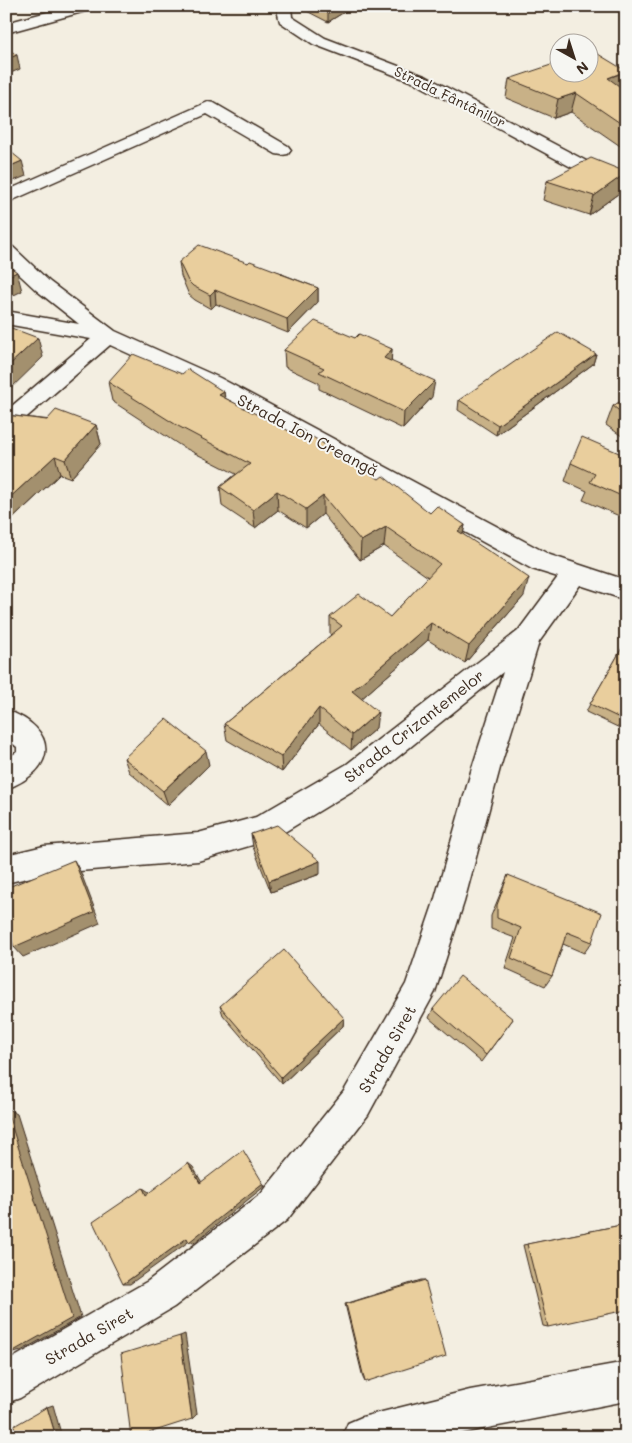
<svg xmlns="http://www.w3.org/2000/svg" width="632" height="1443" viewBox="0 0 632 1443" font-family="Mali,sans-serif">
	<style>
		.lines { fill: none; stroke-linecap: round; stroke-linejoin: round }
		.minor-casing { stroke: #3b2a1e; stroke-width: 3 }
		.minor { fill: #f6f6f2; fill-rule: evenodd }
		.wall { fill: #c8b187; stroke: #3b2a1e }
		.shaded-wall { fill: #a3906e; stroke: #3b2a1e }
		.building { fill: #e9ce9d; stroke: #3b2a1e }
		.labels { text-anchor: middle; stroke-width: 4; stroke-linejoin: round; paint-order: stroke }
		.far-street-label { font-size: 14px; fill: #3b2a1e; stroke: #f6f6f2 }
		.street-label { font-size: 16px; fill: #3b2a1e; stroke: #f6f6f2 }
	</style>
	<rect width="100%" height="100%" fill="#f3eee1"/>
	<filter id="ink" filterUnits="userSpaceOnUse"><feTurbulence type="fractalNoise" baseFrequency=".02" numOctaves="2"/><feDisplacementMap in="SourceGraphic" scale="10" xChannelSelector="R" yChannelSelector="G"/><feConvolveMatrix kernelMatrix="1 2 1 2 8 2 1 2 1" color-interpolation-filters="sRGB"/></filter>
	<g filter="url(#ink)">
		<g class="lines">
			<defs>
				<path id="minor" d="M 70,6 L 95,6 L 93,9 L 6,33 L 6,23 Z
					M 276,6 L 291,6 L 292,17 L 325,38 L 427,77 L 609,173 L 626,180 L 626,191 L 597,181 L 415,83 L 313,44 L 280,22 Z
					M 208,102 L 214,103 L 288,146 L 291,150 L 288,154 L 282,155 L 276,154 L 207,114 L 6,203 L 6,191 Z
					M 6,245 L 13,247 L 50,282 L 115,331 L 220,378 L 550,555 L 626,580 L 626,600 L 580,585 L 539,642 L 500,768 L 464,902 L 435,992 L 368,1115 L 287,1220 L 174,1307 L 20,1398 L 6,1403 L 6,1362 L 148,1281 L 261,1194 L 344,1091 L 406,984 L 434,902 L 472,768 L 503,672 L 367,782 L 273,839 L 263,842 L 198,861 L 44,874 L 6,883 L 6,855 L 44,846 L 198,833 L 256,817 L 347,764 L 518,631 L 558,577 L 532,569 L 204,388 L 110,345 L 14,428 L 6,431 L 6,411 L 91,339 L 6,324 L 6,311 L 79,324 L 36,290 L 6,262 Z
					M 6,710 C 59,729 58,770 6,789 L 6,759 L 17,752 L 17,747 L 6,738 Z
					M 626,1362 L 626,1401 L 442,1437 L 342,1437 L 348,1423 L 362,1417 L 470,1390 Z"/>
			</defs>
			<use href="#minor" class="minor-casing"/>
			<use href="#minor" class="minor"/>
		</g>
		<path class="wall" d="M 297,6 L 354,6 L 328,22 Z
			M 509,79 L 622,88 L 626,91 L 626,150 L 571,112 L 554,118 L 506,98 Z
			M 547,181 L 622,191 L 589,215 L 543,200 Z
			M 179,262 L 248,263 L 282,273 L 282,274 L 318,288 L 318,302 L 288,333 L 216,304 L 211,309 L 195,300 L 189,295 L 181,276 Z
			M 355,338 L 392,349 L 391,361 L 432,397 L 403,429 L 319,389 L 319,383 L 285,367 L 284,350 Z
			M 596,354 L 593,364 L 496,435 L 458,410 L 459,400 Z
			M 108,382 L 224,392 L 225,398 L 430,513 L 465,525 L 463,534 L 524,596 L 465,663 L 428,640 L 361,699 L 376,728 L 351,750 L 319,724 L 282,772 L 227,740 L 224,724 L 331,635 L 330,634 L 330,617 L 390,617 L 428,577 L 384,546 L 360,560 L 323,514 L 306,528 L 278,510 L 255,528 L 222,506 L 220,487 L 236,474 L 181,446 L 112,401 Z
			M 626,398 L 626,439 L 606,425 L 613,406 Z
			M 6,415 L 96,425 L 101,444 L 71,478 L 60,474 L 6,525 Z
			M 626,456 L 626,519 L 583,500 L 587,491 L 565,481 L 571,463 Z
			M 626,641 L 626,731 L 586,712 L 590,704 Z
			M 124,758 L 209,765 L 168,805 L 129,772 Z
			M 251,834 L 320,874 L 271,892 L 253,847 Z
			M 508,875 L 592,942 L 584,953 L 563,944 L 552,976 L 545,986 L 505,968 L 515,938 L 491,929 L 491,916 L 503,887 Z
			M 220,1006 L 344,1018 L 343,1026 L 282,1084 L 223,1015 Z
			M 433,1009 L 513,1019 L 481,1062 L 429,1018 Z
			M 621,1225 L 548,1327 L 543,1326 L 523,1245 Z
			M 421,1280 L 425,1280 L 365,1382 L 363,1378 L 345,1304 Z"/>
		<path class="shaded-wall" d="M 328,6 L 354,6 L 328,22 Z
			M 17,55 L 20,69 L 6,75 L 6,59 Z
			M 626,72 L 621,91 L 608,78 Z
			M 576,93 L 571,112 L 554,118 L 558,99 Z
			M 22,161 L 26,176 L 6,184 L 6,168 Z
			M 626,173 L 626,176 L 622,191 L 589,215 L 594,196 Z
			M 17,272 L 22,291 L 6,299 L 6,277 Z
			M 318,288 L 318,302 L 288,333 L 287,319 Z
			M 215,290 L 216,304 L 211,309 L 210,295 Z
			M 38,338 L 43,357 L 6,393 L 6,368 Z
			M 392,349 L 391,366 L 384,358 Z
			M 596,354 L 593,364 L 496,435 L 498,425 Z
			M 435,381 L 432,397 L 403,429 L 404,412 Z
			M 224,392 L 226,411 L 219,395 Z
			M 96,425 L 101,444 L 71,478 L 65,460 Z
			M 55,456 L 60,474 L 6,525 L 6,501 Z
			M 277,491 L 278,510 L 255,528 L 253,510 Z
			M 323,496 L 323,514 L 306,528 L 306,509 Z
			M 465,525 L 461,543 L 458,531 Z
			M 386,527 L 384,546 L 360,560 L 361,541 Z
			M 529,578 L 524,596 L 465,663 L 469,646 Z
			M 431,623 L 428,640 L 351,708 L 352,691 Z
			M 319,708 L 319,724 L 282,772 L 281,757 Z
			M 378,712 L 376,728 L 351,750 L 352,735 Z
			M 206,751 L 209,765 L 168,805 L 163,791 Z
			M 74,860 L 81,873 L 100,923 L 23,957 L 14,947 Z
			M 320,861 L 320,874 L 271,892 L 269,881 Z
			M 344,1018 L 343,1026 L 282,1084 L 281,1077 Z
			M 6,1108 L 17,1114 L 81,1317 L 21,1351 L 14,1353 L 6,1358 Z
			M 188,1163 L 193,1167 L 204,1186 L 200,1183 Z
			M 263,1183 L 265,1186 L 194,1243 L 189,1242 L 191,1240 L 130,1284 L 123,1284 Z
			M 143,1188 L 149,1192 L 152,1198 L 146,1195 Z
			M 185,1334 L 197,1414 L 192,1419 L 180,1336 Z
			M 53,1405 L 62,1437 L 56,1437 L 47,1407 Z"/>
		<path class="building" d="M 6,48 L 17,55 L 6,59 Z
			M 593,51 L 626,71 L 608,78 L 626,91 L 626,127 L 576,93 L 558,99 L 509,79 L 560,62 L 560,72 L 590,72 L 590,52 Z
			M 6,148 L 22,161 L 6,168 Z
			M 591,158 L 626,172 L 626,173 L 594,196 L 547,181 Z
			M 199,245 L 248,263 L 250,261 L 282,273 L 281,274 L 318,288 L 287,319 L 215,290 L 210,295 L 193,286 L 188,281 L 179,262 Z
			M 6,264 L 17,272 L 6,277 Z
			M 315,321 L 355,338 L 359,334 L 392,349 L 384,358 L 435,381 L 404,412 L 319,372 L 324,368 L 284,350 Z
			M 6,326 L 38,338 L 6,368 Z
			M 558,332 L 596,354 L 498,425 L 459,400 Z
			M 133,354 L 182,374 L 188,369 L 224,392 L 219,395 L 291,432 L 297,427 L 379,479 L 383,476 L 430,513 L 437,506 L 465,525 L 458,531 L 529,578 L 469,646 L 431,623 L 352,691 L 378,712 L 352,735 L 319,708 L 281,757 L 224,724 L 342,626 L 330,617 L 359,594 L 390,617 L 440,564 L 386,527 L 361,541 L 323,496 L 306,509 L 277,491 L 253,510 L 220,487 L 250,464 L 178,426 L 108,382 Z
			M 626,398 L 626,416 L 613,406 Z
			M 56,410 L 96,425 L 65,460 L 55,456 L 6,501 L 6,415 L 47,420 Z
			M 582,437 L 626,456 L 626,498 L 590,482 L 595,474 L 571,463 Z
			M 626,641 L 626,721 L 590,704 Z
			M 166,719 L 206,751 L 163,791 L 124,758 Z
			M 277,825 L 320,861 L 269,881 L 251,834 Z
			M 74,860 L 94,912 L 14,947 L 6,922 L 6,888 Z
			M 508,875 L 602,913 L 592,942 L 567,932 L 552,976 L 511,958 L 521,928 L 497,918 L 497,905 Z
			M 284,950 L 344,1018 L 281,1077 L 220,1006 Z
			M 460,976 L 513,1019 L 486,1055 L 433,1009 Z
			M 6,1108 L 72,1318 L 10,1353 L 9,1351 L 6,1353 Z
			M 243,1150 L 263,1183 L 189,1242 L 187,1238 L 123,1284 L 93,1222 L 143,1188 L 146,1195 L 188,1163 L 200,1183 Z
			M 621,1225 L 626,1240 L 626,1310 L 548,1327 L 527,1244 Z
			M 425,1280 L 446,1356 L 365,1382 L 346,1304 Z
			M 180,1336 L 192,1419 L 136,1437 L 131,1437 L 121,1354 Z
			M 47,1407 L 56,1437 L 17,1437 L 14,1426 Z"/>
	</g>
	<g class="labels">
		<g class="far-street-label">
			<text transform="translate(450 97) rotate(26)" y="5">Strada Fântânilor</text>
		</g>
		<g class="street-label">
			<text transform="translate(308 435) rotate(28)" y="6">Strada Ion Creangă</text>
			<text transform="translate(414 726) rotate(-38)" y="6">Strada Crizantemelor</text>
			<text transform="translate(387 1049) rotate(-60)" y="6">Strada Siret</text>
			<text transform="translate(89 1336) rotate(-30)" y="6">Strada Siret</text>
		</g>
	</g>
	<rect width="632" height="1443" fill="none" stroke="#f6f6f2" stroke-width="25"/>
	<rect x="12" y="12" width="607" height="1418" fill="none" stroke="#3b2a1e" stroke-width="2" filter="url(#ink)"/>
	<g transform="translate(574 58) rotate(141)"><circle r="24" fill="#f6f6f2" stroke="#aba49d"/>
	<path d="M0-4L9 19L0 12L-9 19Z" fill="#3b2a1e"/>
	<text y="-8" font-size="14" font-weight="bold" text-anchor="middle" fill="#3b2a1e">N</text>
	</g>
</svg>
